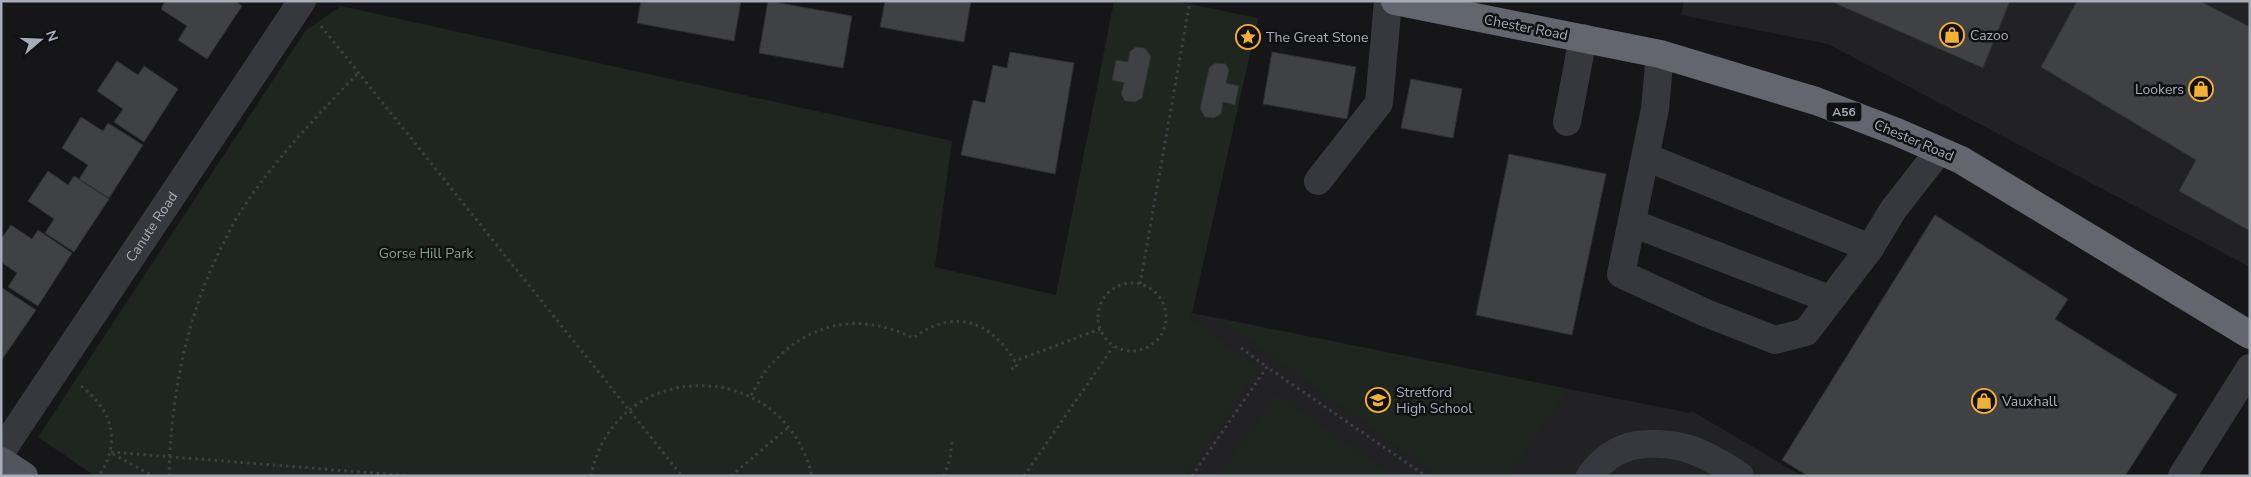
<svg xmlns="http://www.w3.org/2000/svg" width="2251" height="477" viewBox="0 0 2251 477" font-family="'Nunito Sans',sans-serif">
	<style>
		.built { fill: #222225 }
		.green { fill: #1e261f }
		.building { fill: #404145; stroke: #303034 }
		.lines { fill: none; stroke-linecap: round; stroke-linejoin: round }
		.path { stroke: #3d3f44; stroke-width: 3; stroke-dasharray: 2.5 4; stroke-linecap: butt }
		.minor { stroke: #37383d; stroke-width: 28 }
		.major { stroke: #53555c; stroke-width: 28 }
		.highway { stroke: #63666e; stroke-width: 28 }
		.labels { text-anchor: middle; stroke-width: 5; stroke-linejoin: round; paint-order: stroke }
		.shield { fill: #111113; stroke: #7b7e86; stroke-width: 1 }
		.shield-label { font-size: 12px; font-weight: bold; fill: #a8adb8 }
		.street-label { font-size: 14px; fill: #a8adb8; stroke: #111113 }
		.poi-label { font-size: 14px; fill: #a8adb8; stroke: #111113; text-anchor: start }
		.park-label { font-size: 14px; fill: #7fa381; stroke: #111113 }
	</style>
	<rect width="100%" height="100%" fill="#161618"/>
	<path class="built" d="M 1684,1 L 2250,1 L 2250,267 L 1828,44 L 1681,15 Z
		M 1192,313 L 1569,389 L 1690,413 L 1692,411 L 1802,476 L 1082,476 Z"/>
	<path class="green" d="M 1114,1 L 1175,1 L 1258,18 L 1192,313 L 1189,317 L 1259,368 L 1186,476 L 95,476 L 38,437 L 306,30 L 341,6 L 952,141 L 935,267 L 1056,295 Z
		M 1218,318 L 1569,389 L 1508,476 L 1438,476 Z
		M 1276,394 L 1395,476 L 1219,476 Z"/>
	<path class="building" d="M 165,1 L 235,1 L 242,6 L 207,59 L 178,40 L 187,26 L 161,9 Z
		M 641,1 L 741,1 L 734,41 L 637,23 Z
		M 768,1 L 852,16 L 843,68 L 759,53 Z
		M 885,1 L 971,1 L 964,42 L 880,27 Z
		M 1830,1 L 2010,1 L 1983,68 Z
		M 2077,1 L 2200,1 L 2250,27 L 2250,231 L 2179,191 L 2196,160 L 2041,67 Z
		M 1136,47 L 1145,48 L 1151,56 L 1142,98 L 1135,102 L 1125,101 L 1121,94 L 1124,83 L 1112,80 L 1116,60 L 1128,62 L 1130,51 Z
		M 1010,52 L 1074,63 L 1055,174 L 961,155 L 973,100 L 985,103 L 993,65 L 1007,68 Z
		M 1272,52 L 1356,67 L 1347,119 L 1263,104 Z
		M 117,61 L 138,75 L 144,66 L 178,89 L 144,142 L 114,122 L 123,109 L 97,91 Z
		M 1215,63 L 1226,64 L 1229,71 L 1226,83 L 1239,86 L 1235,105 L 1223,102 L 1221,114 L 1214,118 L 1205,117 L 1200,109 L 1209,68 Z
		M 1411,79 L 1462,89 L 1453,138 L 1401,128 Z
		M 81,117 L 103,131 L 108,123 L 143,145 L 109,198 L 79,179 L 88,165 L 62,148 Z
		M 1509,154 L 1606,174 L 1572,335 L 1476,315 Z
		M 48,171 L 68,185 L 74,176 L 109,199 L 74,252 L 45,233 L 54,219 L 28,201 Z
		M 1935,215 L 2068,299 L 2055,319 L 2177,395 L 2125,476 L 1808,476 L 1782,460 Z
		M 11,225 L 32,239 L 38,230 L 72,253 L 38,306 L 8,287 L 17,273 L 1,262 L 1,239 Z
		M 1,287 L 36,310 L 1,361 Z"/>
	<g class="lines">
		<path class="path" d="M 321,26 L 682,476
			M1098 317a34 34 0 1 1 68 0a34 34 0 1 1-68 0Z
			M 1140,284 L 1190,1
			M 1241,348 L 1267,367
			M 1011,369 L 1017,367 L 1015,361
			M 81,386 C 112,410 122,441 99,476
			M 751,395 C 757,386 762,374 770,366 C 809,321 861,312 913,338 C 954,308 989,320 1015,361 L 1100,329
			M 111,452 L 410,476
			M 113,454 L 153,476
			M 169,476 C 171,395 186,317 223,244 C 229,233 234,221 241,211 C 274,160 317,116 359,72
			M 591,476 C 614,357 783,354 812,476
			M 731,476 L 790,426
			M 944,476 L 950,459 L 952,442
			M 1024,476 L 1113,347
			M 1192,476 L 1267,367 L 1426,476"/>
		<g class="minor">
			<path d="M 1660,54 L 1655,109 L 1621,274 L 1706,313 L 1775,340 L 1806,332 L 1870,248 L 1893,210 L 1939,151"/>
			<path d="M 1567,122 L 1583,38"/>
			<path d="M 1646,157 L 1870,248"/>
			<path d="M 1318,181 L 1379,103 L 1388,1"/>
			<path d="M 1632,223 L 1829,299"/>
			<path id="s1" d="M 1,452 L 302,1"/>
			<path d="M 1590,476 C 1598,465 1610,454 1623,449 C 1642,441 1673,443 1692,450 C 1709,456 1725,466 1740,476"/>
			<path d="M 2182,476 L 2250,368"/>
		</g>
		<path class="major" d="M 1,461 L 24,476"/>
		<path class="highway" d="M 1395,1 L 1660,54 L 1816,101 L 1897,132 L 1961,160 L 2250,335"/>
	</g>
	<defs>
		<symbol id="shop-ring" viewBox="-11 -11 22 22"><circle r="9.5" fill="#111113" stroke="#f2b134" stroke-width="1.5"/><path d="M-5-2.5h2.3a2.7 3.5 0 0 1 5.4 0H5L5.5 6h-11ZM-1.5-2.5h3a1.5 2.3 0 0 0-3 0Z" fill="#f2b134"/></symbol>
		<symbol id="sight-ring" viewBox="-11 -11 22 22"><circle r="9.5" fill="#111113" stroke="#f2b134" stroke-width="1.5"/><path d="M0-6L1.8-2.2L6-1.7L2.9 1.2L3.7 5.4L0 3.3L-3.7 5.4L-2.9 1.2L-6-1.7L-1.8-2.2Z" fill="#f2b134"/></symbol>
		<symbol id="school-ring" viewBox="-11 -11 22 22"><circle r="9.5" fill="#111113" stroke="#f2b134" stroke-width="1.5"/><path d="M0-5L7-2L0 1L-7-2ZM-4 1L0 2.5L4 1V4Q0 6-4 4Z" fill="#f2b134"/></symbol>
	</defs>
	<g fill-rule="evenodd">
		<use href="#shop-ring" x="1938" y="21" width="28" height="28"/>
		<use href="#sight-ring" x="1234" y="23" width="28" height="28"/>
		<use href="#shop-ring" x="2187" y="75" width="28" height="28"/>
		<use href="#school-ring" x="1364" y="386" width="28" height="28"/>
		<use href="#shop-ring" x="1970" y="387" width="28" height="28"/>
	</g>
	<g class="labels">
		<rect class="shield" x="1826.5" y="102.5" width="35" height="19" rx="4"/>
		<g class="shield-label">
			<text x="1844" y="116">A56</text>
		</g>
		<g class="street-label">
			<text transform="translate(1526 27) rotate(11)" y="5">Chester Road</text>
			<text transform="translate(1914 140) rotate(23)" y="5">Chester Road</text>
			<text dy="5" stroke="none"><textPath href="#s1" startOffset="271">Canute Road</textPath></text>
		</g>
		<g class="poi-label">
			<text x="1970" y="40">Cazoo</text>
			<text x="1266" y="42">The Great Stone</text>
			<text x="2184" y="94" text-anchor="end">Lookers</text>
			<text x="1396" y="397">Stretford<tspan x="1396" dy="16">High School</tspan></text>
			<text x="2002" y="406">Vauxhall</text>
		</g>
		<g class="park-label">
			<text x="426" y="258">Gorse Hill Park</text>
		</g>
	</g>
	<rect width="2251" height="477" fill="none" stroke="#a8adb8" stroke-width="5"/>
	<g transform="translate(40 40) rotate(71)" stroke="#111113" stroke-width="4" paint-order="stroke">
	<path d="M0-4L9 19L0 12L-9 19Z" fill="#a8adb8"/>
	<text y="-8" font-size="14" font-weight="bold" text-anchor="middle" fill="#a8adb8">N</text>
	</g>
</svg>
